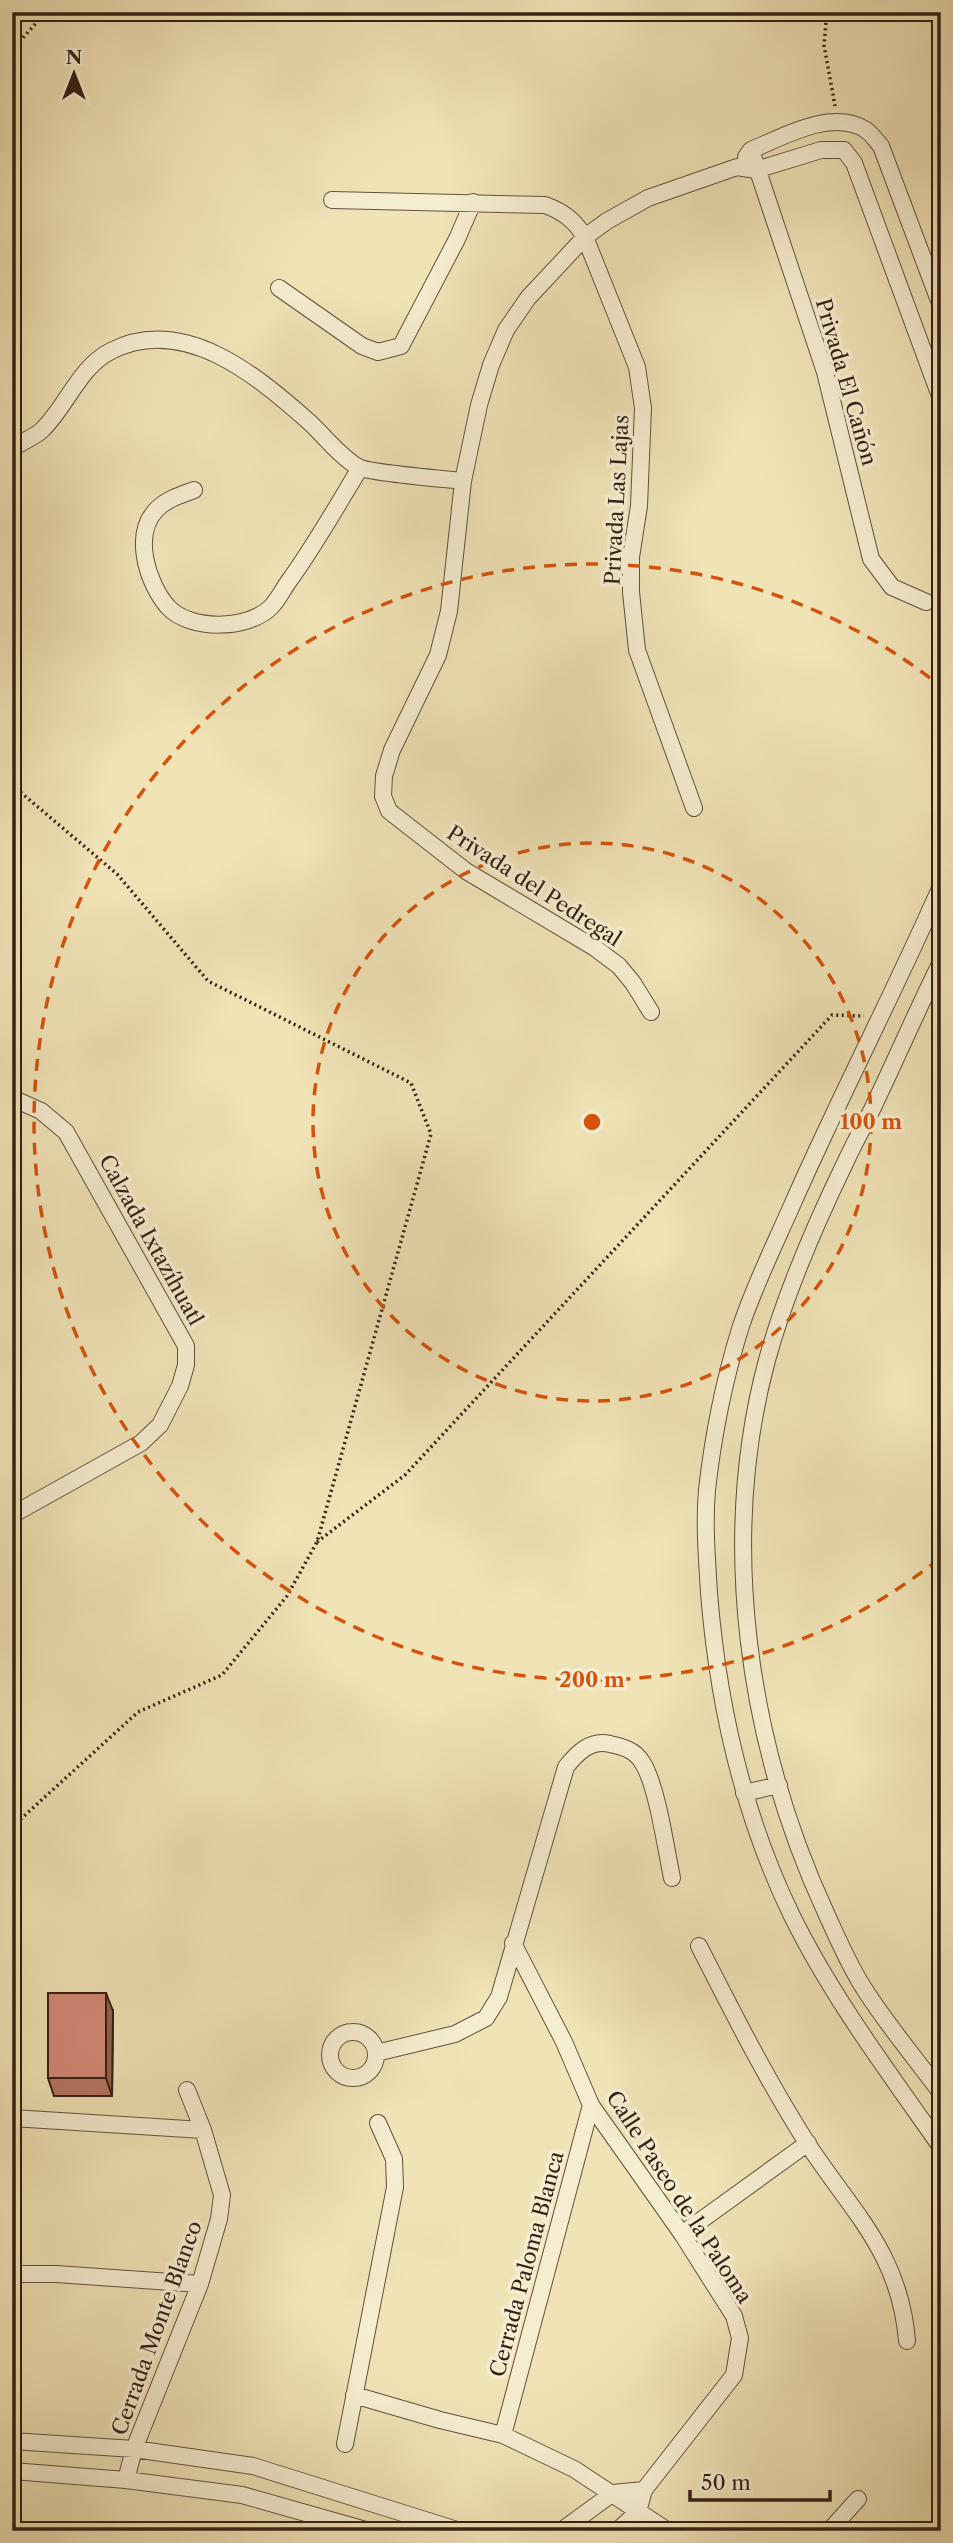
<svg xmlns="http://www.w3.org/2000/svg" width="953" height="2543" viewBox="0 0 953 2543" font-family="'Libre Caslon Text',serif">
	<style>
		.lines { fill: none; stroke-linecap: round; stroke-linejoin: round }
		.minor-casing { stroke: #63503d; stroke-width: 18 }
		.path { stroke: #341f15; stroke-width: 3.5; stroke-dasharray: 2 3.5; stroke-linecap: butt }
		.minor { stroke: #f5edd0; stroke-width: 16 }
		.wall { fill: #b67666; stroke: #341f15; stroke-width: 2 }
		.shaded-wall { fill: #946053; stroke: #341f15; stroke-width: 2 }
		.building { fill: #d48977; stroke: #341f15; stroke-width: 2 }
		.ring { fill: none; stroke: #d6530d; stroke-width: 3.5; stroke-dasharray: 12 9 }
		.labels { text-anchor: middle; stroke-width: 7; stroke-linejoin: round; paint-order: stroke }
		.street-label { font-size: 21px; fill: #341f15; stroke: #f5edd0 }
		.centre { fill: #d6530d; stroke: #f5edd0; stroke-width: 3.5 }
		.ring-label { font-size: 21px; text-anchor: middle; font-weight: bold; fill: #d6530d; stroke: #f5edd0; stroke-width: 7; stroke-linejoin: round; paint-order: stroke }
	</style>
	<rect width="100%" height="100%" fill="#f0e3b6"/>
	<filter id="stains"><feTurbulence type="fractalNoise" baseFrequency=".00286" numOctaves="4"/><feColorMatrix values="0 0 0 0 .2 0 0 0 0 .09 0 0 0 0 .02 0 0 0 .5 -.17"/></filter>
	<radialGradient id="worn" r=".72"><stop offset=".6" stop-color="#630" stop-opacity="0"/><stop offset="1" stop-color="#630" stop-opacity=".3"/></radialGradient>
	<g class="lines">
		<defs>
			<path id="minor" d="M 751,150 L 825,372 L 871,559 L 892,587 L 926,602
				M 844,150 L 854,163 L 941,399
				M 746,157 L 751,150 C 783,137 832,108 866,130 C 872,134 876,141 881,146 L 941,306
				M 332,200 L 545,205 C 564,212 574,220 585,237 L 637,367 L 643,408 L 639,506 L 631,557 L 631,592 L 637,650 L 694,808
				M 279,288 L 362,346 L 378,352 L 401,346 L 457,239 L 473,202
				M 20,444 C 27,439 36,436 42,430 C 67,406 79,367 111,351 C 183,314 256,375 307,420 C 324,435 339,456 358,467 C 369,473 445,479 463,481
				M 194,490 C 181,495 167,499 157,509 C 132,534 147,583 168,607 C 190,631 248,630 271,607 C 278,600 283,589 289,581 C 315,545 337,506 360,468
				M 941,886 C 894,993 840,1096 793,1203 C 775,1244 754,1286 740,1329 C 724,1381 713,1436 707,1490 C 704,1524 707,1559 709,1593 C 718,1705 743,1815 792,1916 C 832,1997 889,2073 941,2147
				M 941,962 C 918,1008 898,1055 876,1101 C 867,1121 855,1141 846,1161 C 815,1225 786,1291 767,1360 C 718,1542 748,1744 826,1913 C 838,1939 849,1966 865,1990 C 888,2026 916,2059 941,2093
				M 651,1012 L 633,983 L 619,966 L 595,948 L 466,871 L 389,811 L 383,796 L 384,776 L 392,750 L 438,655 L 449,611 L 463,481 L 479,405 L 491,365 L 506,330 L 528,298 L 585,237 L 607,221 L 648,198 L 737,167 L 756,170 L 821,150 L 844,150
				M 12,1098 L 41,1111 L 66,1132 L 186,1346 L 186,1365 L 180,1386 L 160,1425 L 141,1443 L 12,1515
				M 744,1793 L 779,1785
				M 513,1943 L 564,2042 L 591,2105 L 682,2234 L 734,2316 L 740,2338 L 734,2375 L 644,2490 L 638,2512
				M 699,1946 C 733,2013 767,2080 807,2143 C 852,2212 900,2253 907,2341
				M330 2055a23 23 0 1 1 46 0a23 23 0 1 1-46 0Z
				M 376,2053 L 455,2034 L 486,2018 L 499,1997 L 566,1767 C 577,1753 591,1739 610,1744 C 623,1747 635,1750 642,1762 C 657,1784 666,1850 672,1878
				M 12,2118 L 203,2130
				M 682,2234 L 808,2143
				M 12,2274 L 56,2274 L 200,2284
				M 354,2395 L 440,2420 L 503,2435 L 574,2469 L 668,2531
				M 503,2435 L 591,2105
				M 12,2441 L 134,2449 L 253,2466 L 460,2531
				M 345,2444 L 395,2187 L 394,2159 L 378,2123
				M 12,2471 L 126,2480 L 242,2495 L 369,2531
				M 126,2480 L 134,2449 L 200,2284 L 219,2219 L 222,2195 L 203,2130 L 187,2090
				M 561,2531 L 613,2493 L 644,2490
				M 617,2531 L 638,2512
				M 829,2531 L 858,2499"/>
		</defs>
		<use href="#minor" class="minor-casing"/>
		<path class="path" d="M 827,12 L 824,45 L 835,106
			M 12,50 L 46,12
			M 12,785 L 117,874 L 208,981 L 411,1083 L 431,1134 L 317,1542 L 287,1596 L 222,1675 L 138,1712 L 12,1827
			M 317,1542 L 405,1475 L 832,1015 L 864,1016"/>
		<use href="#minor" class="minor"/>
	</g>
	<path class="wall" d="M 113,2011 L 112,2096 L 54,2096 L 48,2078 Z"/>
	<path class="shaded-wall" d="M 106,1993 L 113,2011 L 112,2096 L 106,2078 Z"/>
	<path class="building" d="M 48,1993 L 106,1993 L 106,2078 L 48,2078 Z"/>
	<g class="ring">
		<circle cx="592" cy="1122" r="279"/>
		<path d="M939 1559A558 558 0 1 1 939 685"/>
	</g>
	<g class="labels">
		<g class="street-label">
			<text transform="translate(846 382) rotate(74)" y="7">Privada El Cañón</text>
			<text transform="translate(617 500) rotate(-87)" y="7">Privada Las Lajas</text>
			<text transform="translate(534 886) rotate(33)" y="7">Privada del Pedregal</text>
			<text transform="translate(151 1240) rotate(61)" y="7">Calzada Ixtazíhuatl</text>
			<text transform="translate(679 2197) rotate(57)" y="7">Calle Paseo de la Paloma</text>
			<text transform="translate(527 2264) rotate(-75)" y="7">Cerrada Paloma Blanca</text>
			<text transform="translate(157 2328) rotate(-70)" y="7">Cerrada Monte Blanco</text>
		</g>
	</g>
	<circle cx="592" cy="1122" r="10" class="centre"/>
	<g class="ring-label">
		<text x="871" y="1129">100 m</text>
		<text x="592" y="1687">200 m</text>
	</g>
	<rect width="953" height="2543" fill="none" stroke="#f0e3b6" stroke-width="42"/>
	<rect x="14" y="14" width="925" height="2515" fill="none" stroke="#341f15" stroke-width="3.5"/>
	<rect x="21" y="21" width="911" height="2501" fill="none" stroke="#341f15" stroke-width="2"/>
	<g transform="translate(74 74)" stroke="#f5edd0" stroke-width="5" paint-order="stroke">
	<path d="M0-5L12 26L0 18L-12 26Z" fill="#341f15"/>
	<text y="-10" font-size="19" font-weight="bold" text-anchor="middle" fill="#341f15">N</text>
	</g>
	<path d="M690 2490v10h140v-10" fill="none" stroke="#341f15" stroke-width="3.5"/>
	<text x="701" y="2490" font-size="21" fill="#341f15" stroke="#f5edd0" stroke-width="5" paint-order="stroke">50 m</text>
	<rect width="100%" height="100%" filter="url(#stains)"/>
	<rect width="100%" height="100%" fill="url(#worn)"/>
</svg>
